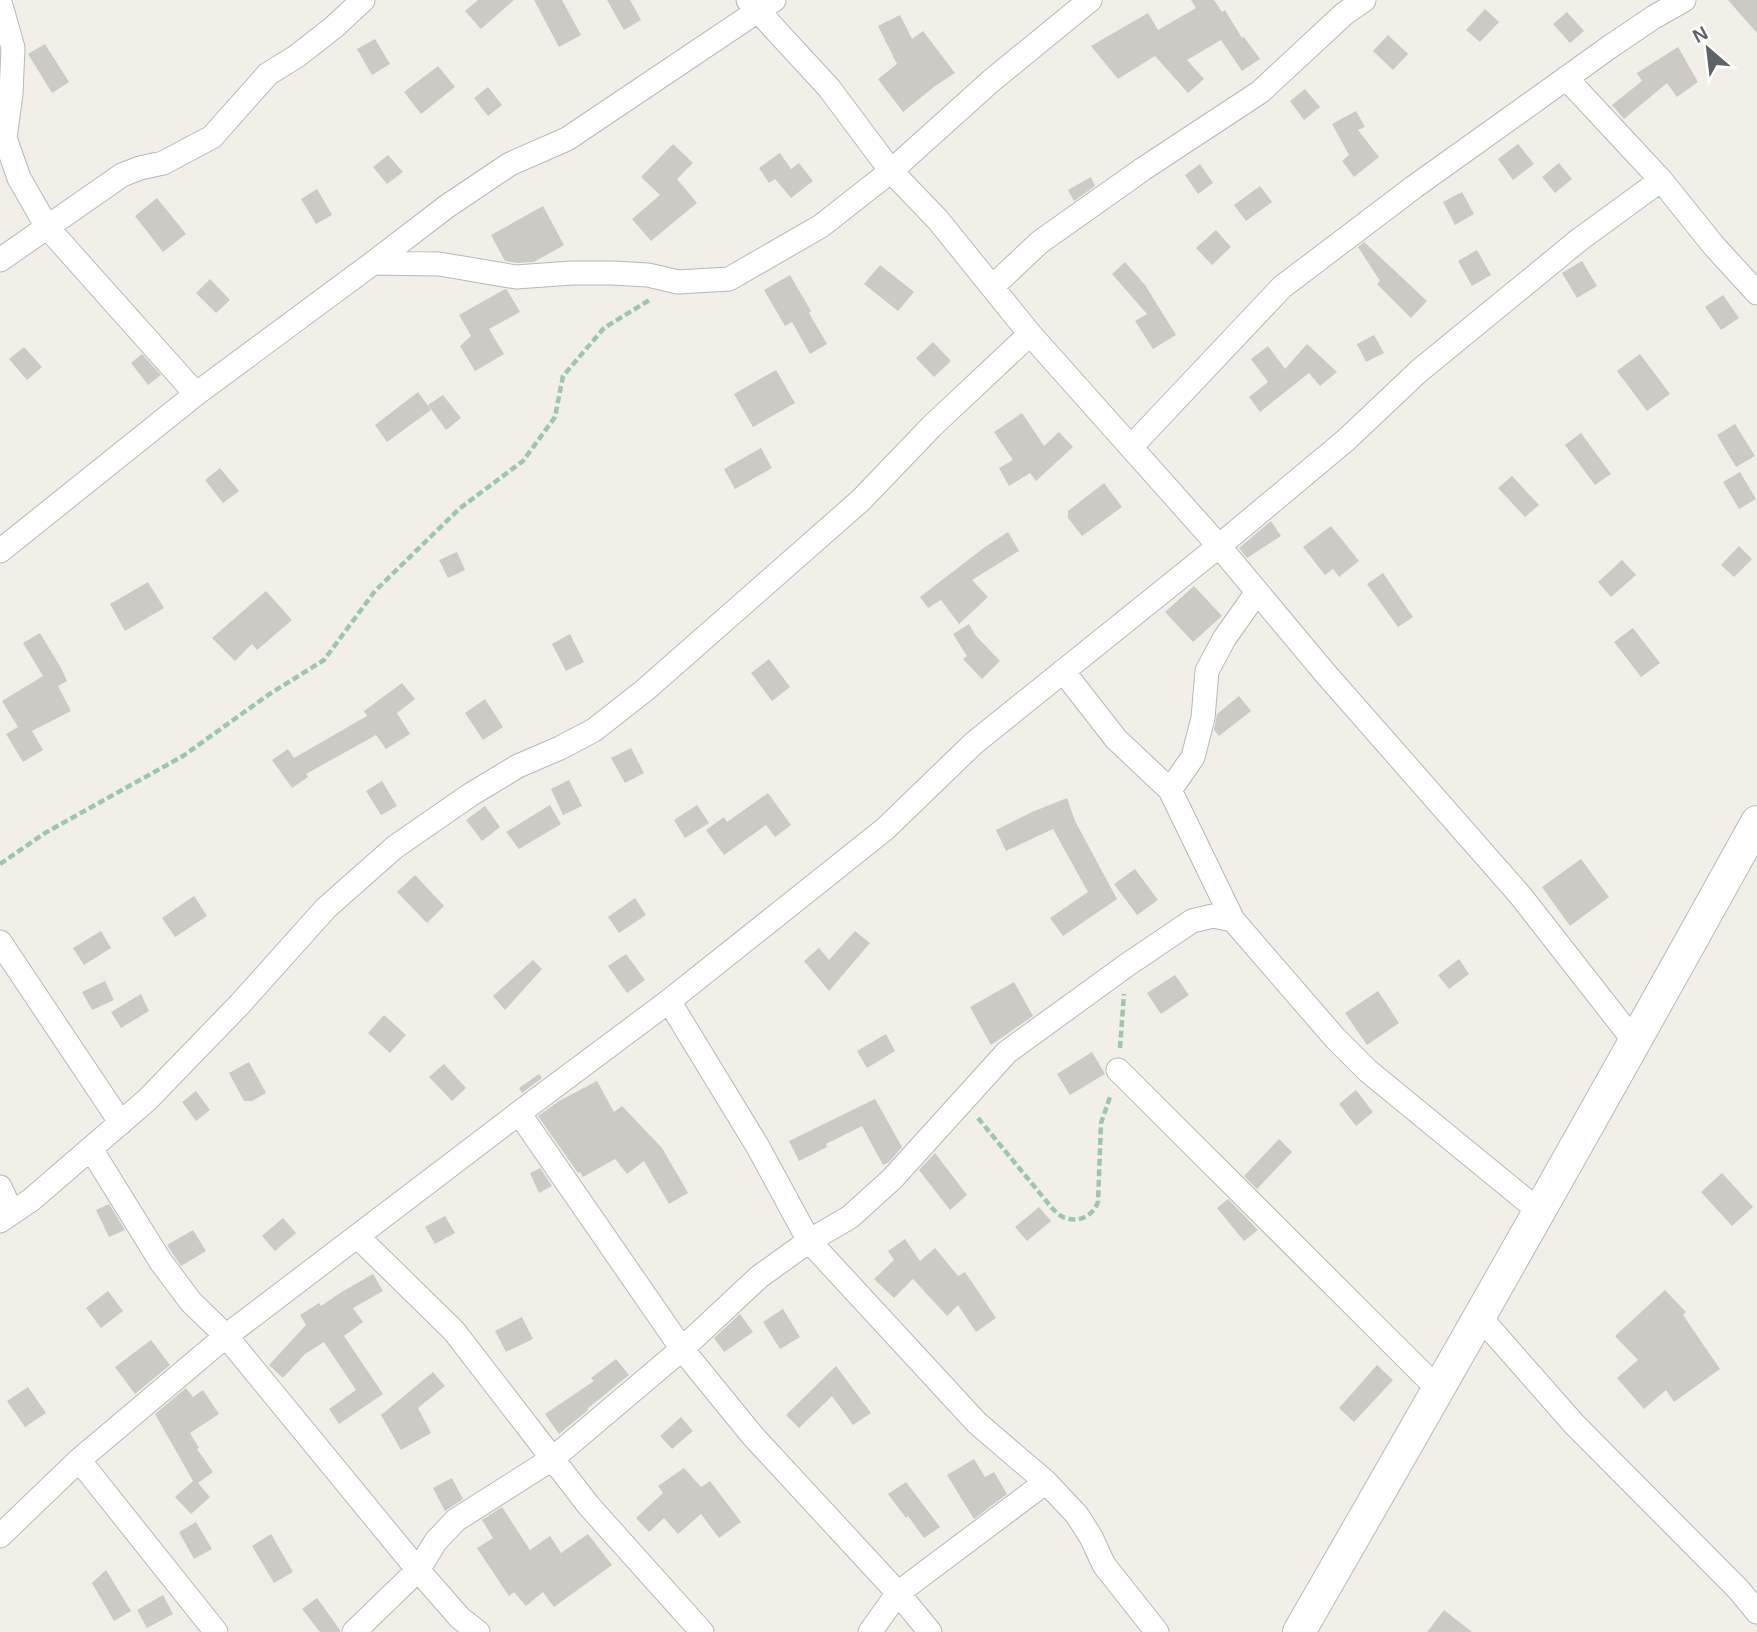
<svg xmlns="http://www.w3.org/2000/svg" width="1757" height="1632" viewBox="0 0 1757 1632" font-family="Helvetica,sans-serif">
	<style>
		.building { fill: #cccac5 }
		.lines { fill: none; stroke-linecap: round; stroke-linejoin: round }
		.street-casing { stroke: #b5b8bc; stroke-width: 25 }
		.secondary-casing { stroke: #b6babf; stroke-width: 34 }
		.path { stroke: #9cc7a9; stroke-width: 4.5; stroke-dasharray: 7 3.5; stroke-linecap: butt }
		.street { stroke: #fff; stroke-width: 23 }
		.secondary { stroke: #fff; stroke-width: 32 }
	</style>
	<rect width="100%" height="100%" fill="#f1efe8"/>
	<path class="building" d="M 478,0 L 514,0 L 481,29 L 465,11 Z
		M 534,0 L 562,0 L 581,35 L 559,47 Z
		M 607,0 L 630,0 L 641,20 L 624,30 Z
		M 1191,0 L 1214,0 L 1222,12 L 1225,10 L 1242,38 L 1244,37 L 1260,59 L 1242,71 L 1221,40 L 1187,60 L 1204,79 L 1188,93 L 1155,56 L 1118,79 L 1091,46 L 1148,13 L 1158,30 L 1196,8 Z
		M 1728,0 L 1757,0 L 1757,33 Z
		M 1485,9 L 1499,22 L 1480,42 L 1466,30 Z
		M 1567,12 L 1584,31 L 1570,43 L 1553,24 Z
		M 900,15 L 912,39 L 923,31 L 955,73 L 935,86 L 903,112 L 878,79 L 897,64 L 878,26 Z
		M 1388,35 L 1408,54 L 1393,70 L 1373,51 Z
		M 375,39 L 390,64 L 372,75 L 357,49 Z
		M 45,44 L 69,82 L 52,93 L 28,54 Z
		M 1678,47 L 1698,82 L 1677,97 L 1667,83 L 1624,119 L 1612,105 L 1642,81 L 1637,73 Z
		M 438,66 L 455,87 L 421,114 L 404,92 Z
		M 488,87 L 502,105 L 488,116 L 474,98 Z
		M 1305,89 L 1320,107 L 1304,120 L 1290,101 Z
		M 1356,111 L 1365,127 L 1358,130 L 1379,157 L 1354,177 L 1342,161 L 1349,155 L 1332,124 Z
		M 673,144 L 693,163 L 677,179 L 697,203 L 651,241 L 632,219 L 660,195 L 641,177 Z
		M 1518,144 L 1534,164 L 1513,180 L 1498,159 Z
		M 780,153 L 791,169 L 799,163 L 813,181 L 791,198 L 775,179 L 769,183 L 759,168 Z
		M 388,155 L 403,172 L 387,184 L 373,167 Z
		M 1559,163 L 1572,179 L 1555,193 L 1542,177 Z
		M 1200,164 L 1213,183 L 1198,194 L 1185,175 Z
		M 1091,177 L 1095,186 L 1074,201 L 1068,190 Z
		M 1260,186 L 1272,202 L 1246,221 L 1234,205 Z
		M 317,189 L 332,215 L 316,224 L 301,199 Z
		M 1462,192 L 1474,214 L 1455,225 L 1443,202 Z
		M 157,198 L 186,234 L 163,252 L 135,216 Z
		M 543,206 L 564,245 L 534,262 L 517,263 L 505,261 L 491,235 Z
		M 1216,230 L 1231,247 L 1212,265 L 1196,248 Z
		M 1364,242 L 1427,301 L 1411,318 L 1377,284 L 1380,281 L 1358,247 Z
		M 1477,250 L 1491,275 L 1472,286 L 1458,261 Z
		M 1582,261 L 1597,286 L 1577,298 L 1562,273 Z
		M 1125,262 L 1145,285 L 1176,335 L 1153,349 L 1135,321 L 1147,314 L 1112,274 Z
		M 880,265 L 914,292 L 898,311 L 864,284 Z
		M 790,275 L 811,311 L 809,313 L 827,344 L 810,354 L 792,322 L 785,326 L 764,290 Z
		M 210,279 L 230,300 L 216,313 L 196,293 Z
		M 505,289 L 507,290 L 520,312 L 489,329 L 504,354 L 475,371 L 460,346 L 471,336 L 459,315 Z
		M 1723,295 L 1739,318 L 1721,330 L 1705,307 Z
		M 1374,335 L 1384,353 L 1366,362 L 1357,344 Z
		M 933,342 L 951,361 L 934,377 L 916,358 Z
		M 1307,344 L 1337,372 L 1320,386 L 1309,373 L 1260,412 L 1249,397 L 1268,382 L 1251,359 L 1268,346 L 1285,369 Z
		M 24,347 L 42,367 L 27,380 L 9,359 Z
		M 142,354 L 161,375 L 148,385 L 131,363 Z
		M 1640,354 L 1670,394 L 1647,411 L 1617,371 Z
		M 776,370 L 795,403 L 753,427 L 734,394 Z
		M 418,392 L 431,410 L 387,442 L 375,425 Z
		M 443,395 L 461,418 L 446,430 L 428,405 Z
		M 1022,413 L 1044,446 L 1059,432 L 1073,447 L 1036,481 L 1030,473 L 1009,486 L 999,468 L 1013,460 L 994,432 Z
		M 1735,424 L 1755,456 L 1736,467 L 1717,435 Z
		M 1581,433 L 1611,474 L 1595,485 L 1565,445 Z
		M 761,448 L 772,468 L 735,489 L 724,469 Z
		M 220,468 L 239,491 L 223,503 L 205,480 Z
		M 1740,472 L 1756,499 L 1739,509 L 1723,482 Z
		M 1512,476 L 1539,505 L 1525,517 L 1498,488 Z
		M 1104,483 L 1122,507 L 1082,536 L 1068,518 L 1068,511 Z
		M 1271,521 L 1281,536 L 1247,558 L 1239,548 Z
		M 1331,526 L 1359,561 L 1339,577 L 1333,569 L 1325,575 L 1303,547 Z
		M 1008,532 L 1019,551 L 972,580 L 988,597 L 959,624 L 941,600 L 928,608 L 920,597 L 985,547 Z
		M 1739,546 L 1752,559 L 1734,577 L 1721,565 Z
		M 457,552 L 465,570 L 448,578 L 439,560 Z
		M 1622,560 L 1636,575 L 1611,597 L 1598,582 Z
		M 1383,573 L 1413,617 L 1398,627 L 1367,584 Z
		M 148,582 L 164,608 L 125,631 L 110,604 Z
		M 1194,586 L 1222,616 L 1193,642 L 1165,612 Z
		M 266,591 L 292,620 L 257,650 L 252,644 L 235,661 L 212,638 Z
		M 969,624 L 976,636 L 1000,661 L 982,679 L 963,659 L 967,656 L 953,634 Z
		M 1633,628 L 1660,663 L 1641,677 L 1614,642 Z
		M 40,633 L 61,668 L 67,681 L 58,686 L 71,711 L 32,731 L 43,750 L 23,762 L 6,734 L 18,727 L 2,701 L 43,676 L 23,643 Z
		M 570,634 L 584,662 L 566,671 L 552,644 Z
		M 769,659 L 790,687 L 772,701 L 751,673 Z
		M 402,683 L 415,699 L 397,713 L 410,734 L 386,749 L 376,735 L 306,774 L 308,777 L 292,788 L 272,760 L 288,749 L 294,758 L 367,716 L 364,711 Z
		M 1239,696 L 1251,711 L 1219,736 L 1214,730 L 1217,714 Z
		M 485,699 L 503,727 L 483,740 L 465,713 Z
		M 631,748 L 644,773 L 625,783 L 611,758 Z
		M 569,780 L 582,806 L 563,815 L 551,789 Z
		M 382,781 L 397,806 L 381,815 L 366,791 Z
		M 768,793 L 791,825 L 775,837 L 766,825 L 724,855 L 706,830 L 724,817 L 727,822 Z
		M 1067,798 L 1075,821 L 1117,899 L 1063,936 L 1050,918 L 1088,892 L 1053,829 L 1006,851 L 996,830 L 1032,812 Z
		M 550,805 L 561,824 L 519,849 L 506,832 Z
		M 697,805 L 709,823 L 685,838 L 674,820 Z
		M 485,806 L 500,827 L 482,841 L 466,820 Z
		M 1581,859 L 1609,897 L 1570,926 L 1542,887 Z
		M 1135,869 L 1158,900 L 1137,915 L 1114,884 Z
		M 415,875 L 444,906 L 427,923 L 397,892 Z
		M 194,896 L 207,916 L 175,937 L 162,918 Z
		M 635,898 L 646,915 L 619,933 L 608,917 Z
		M 101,931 L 111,948 L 84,965 L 73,948 Z
		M 855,931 L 870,943 L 829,991 L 804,961 L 819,948 L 829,960 Z
		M 626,954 L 645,980 L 627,993 L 608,966 Z
		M 1459,959 L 1469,974 L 1449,989 L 1438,975 Z
		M 533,960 L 542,969 L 505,1010 L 493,996 Z
		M 1175,975 L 1189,995 L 1161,1014 L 1147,993 Z
		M 105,981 L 114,1000 L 92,1010 L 82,992 Z
		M 1014,982 L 1033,1016 L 991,1045 L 970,1007 Z
		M 1378,991 L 1399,1023 L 1367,1045 L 1345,1013 Z
		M 141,994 L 149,1011 L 121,1028 L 111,1012 Z
		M 384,1015 L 406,1035 L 390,1053 L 368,1033 Z
		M 886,1034 L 895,1051 L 867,1068 L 857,1051 Z
		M 1092,1052 L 1105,1074 L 1070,1095 L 1057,1074 Z
		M 249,1062 L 266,1093 L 252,1101 L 244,1101 L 229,1073 Z
		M 444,1064 L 466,1088 L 452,1101 L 429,1077 Z
		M 539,1074 L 542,1078 L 522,1093 L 519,1088 Z
		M 597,1081 L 614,1112 L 622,1106 L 662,1148 L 688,1193 L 669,1204 L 644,1161 L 627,1174 L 615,1159 L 583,1177 L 580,1172 L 578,1173 L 538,1116 L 559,1101 Z
		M 1356,1090 L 1373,1112 L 1356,1126 L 1339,1104 Z
		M 196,1091 L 210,1110 L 196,1121 L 182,1102 Z
		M 875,1099 L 902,1147 L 889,1162 L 883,1165 L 862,1126 L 826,1144 L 827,1147 L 799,1161 L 789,1141 Z
		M 1279,1139 L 1292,1152 L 1257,1189 L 1244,1176 Z
		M 935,1153 L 967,1195 L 950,1210 L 919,1170 Z
		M 540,1168 L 552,1186 L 539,1193 L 530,1173 Z
		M 1722,1173 L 1753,1207 L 1732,1226 L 1701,1192 Z
		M 1228,1199 L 1258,1230 L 1244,1241 L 1217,1208 Z
		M 109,1204 L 125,1230 L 109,1237 L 96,1210 Z
		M 1039,1207 L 1051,1221 L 1027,1241 L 1015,1227 Z
		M 445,1216 L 455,1233 L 435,1244 L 425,1227 Z
		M 283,1218 L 296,1233 L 275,1251 L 262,1236 Z
		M 193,1230 L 206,1251 L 181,1266 L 167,1245 Z
		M 905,1239 L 920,1261 L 935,1248 L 958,1276 L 965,1272 L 996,1318 L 976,1332 L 958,1305 L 947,1316 L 913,1279 L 894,1298 L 874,1279 L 894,1260 L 888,1251 Z
		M 373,1274 L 383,1291 L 353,1308 L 363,1322 L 344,1336 L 383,1394 L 339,1424 L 329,1409 L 356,1390 L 324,1342 L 305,1354 L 283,1378 L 269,1365 L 306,1325 L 300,1315 L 319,1303 L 321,1306 L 340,1293 Z
		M 1665,1290 L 1686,1312 L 1683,1315 L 1720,1369 L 1674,1402 L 1666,1390 L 1644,1409 L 1617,1378 L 1638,1360 L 1615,1336 Z
		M 108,1291 L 123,1311 L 101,1328 L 86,1308 Z
		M 783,1309 L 800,1337 L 780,1349 L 763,1322 Z
		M 740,1314 L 753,1332 L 724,1352 L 714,1338 Z
		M 522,1317 L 533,1339 L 506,1352 L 495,1331 Z
		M 151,1340 L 170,1365 L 135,1394 L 115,1367 Z
		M 616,1359 L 629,1375 L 587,1409 L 588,1410 L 559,1434 L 545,1414 L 594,1381 L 591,1378 Z
		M 1377,1365 L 1393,1380 L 1354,1422 L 1339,1408 Z
		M 836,1366 L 871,1413 L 853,1425 L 832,1396 L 799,1428 L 786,1415 Z
		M 433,1372 L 445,1386 L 418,1408 L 431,1433 L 401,1450 L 381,1415 Z
		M 28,1387 L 46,1413 L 25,1427 L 7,1401 Z
		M 186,1388 L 193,1397 L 203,1390 L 219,1414 L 190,1433 L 199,1448 L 197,1449 L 213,1472 L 198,1483 L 210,1497 L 191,1514 L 175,1497 L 193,1481 L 155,1414 Z
		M 681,1417 L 693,1431 L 672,1449 L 660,1436 Z
		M 974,1459 L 985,1477 L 994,1472 L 1007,1494 L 974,1519 L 947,1475 Z
		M 684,1468 L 701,1487 L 710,1481 L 741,1522 L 719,1538 L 701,1514 L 678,1534 L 664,1518 L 649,1532 L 636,1518 L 663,1493 L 658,1486 Z
		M 452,1478 L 463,1499 L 445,1511 L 433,1488 Z
		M 906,1482 L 940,1527 L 924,1538 L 908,1516 L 906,1518 L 888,1494 Z
		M 502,1507 L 530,1550 L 550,1536 L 561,1553 L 588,1534 L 612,1565 L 554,1607 L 543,1592 L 526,1606 L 514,1592 L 509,1596 L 477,1548 L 493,1538 L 482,1520 Z
		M 196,1522 L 212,1549 L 194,1559 L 179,1532 Z
		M 271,1534 L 293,1572 L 274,1583 L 252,1546 Z
		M 106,1570 L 131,1611 L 114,1621 L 92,1583 Z
		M 163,1595 L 173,1614 L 147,1628 L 137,1610 Z
		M 317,1598 L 340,1630 L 340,1632 L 320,1632 L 302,1609 Z
		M 1444,1610 L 1472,1632 L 1427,1632 Z"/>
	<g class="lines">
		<defs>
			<path id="street" d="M 748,0 L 829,88 L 891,171 L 938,220 L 1030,334 L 1219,546 L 1325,673 L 1520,895 L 1635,1042
				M 0,2 L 13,48 L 11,94 L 5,138 L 19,178 L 47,227 L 196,394
				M 1566,78 L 1661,180 L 1714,246 L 1757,293
				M 0,260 L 122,175 L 140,168 L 163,163 L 212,137 L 268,74 L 297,56 L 334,27 L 363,0
				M 373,263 L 439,264 L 516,277 L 572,273 L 612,273 L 648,275 L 678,282 L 729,279 L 821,226 L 891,171 L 991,81 L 1090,0
				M 992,287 L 1040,242 L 1143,169 L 1260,92 L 1344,14 L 1364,0
				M 1131,447 L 1282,287 L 1414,187 L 1611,46 L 1654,17 L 1684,0
				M 0,551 L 196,394 L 373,263 L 446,207 L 510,164 L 567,139 L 774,0
				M 1063,671 L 1116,739 L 1170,790 L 1233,920 L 1335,1038 L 1368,1071 L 1539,1211
				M 1170,790 L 1193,757 L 1203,718 L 1207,671 L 1224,639 L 1257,592
				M 0,942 L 121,1123
				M 669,1001 L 758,1147 L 809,1241 L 977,1423 L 1046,1482 L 1077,1515 L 1091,1537 L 1104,1565 L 1157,1632
				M 1118,1070 L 1438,1389
				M 519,1113 L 682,1349 L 752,1435 L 898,1593 L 930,1632
				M 91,1149 L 161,1262 L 191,1302 L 226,1336 L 418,1570 L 460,1618 L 478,1632
				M 0,1187 L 12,1213
				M 0,1221 L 31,1200 L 147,1100 L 240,1004 L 326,908 L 395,847 L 470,795 L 518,766 L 560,748 L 594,730 L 645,690 L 861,500 L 932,426 L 1030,334
				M 357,1236 L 454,1331 L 589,1506 L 702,1632
				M 1479,1316 L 1574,1424 L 1739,1590 L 1757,1612
				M 79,1460 L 216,1632
				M 0,1536 L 79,1460 L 226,1336 L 519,1113 L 669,1001 L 885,829 L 974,743 L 1219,546 L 1346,440 L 1419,371 L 1579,240 L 1661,180
				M 354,1632 L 418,1570 L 436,1541 L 456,1520 L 552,1459 L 682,1349 L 759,1277 L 809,1241 L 850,1217 L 892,1179 L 1007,1052 L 1127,965 L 1192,921 L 1213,916 L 1233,920
				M 870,1632 L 898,1593 L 1046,1482"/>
			<path id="secondary" d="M 1299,1632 C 1454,1363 1607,1093 1757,822"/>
		</defs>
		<use href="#street" class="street-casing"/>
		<use href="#secondary" class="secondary-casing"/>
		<path class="path" d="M 0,864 L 45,833 L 183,756 L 268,695 L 324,660 L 375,591 L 459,509 L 523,461 L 555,417 L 563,376 L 604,328 L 651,299
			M 1120,1048 L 1124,994
			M 978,1118 L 1052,1208 C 1056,1212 1060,1217 1066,1218 C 1080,1223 1093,1215 1098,1202 L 1101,1123 L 1111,1094"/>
		<use href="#street" class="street"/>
		<use href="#secondary" class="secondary"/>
	</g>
	<g transform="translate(1708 49) rotate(332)" stroke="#ffffff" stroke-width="5" paint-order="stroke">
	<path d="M0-5L12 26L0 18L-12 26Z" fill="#5f6368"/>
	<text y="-10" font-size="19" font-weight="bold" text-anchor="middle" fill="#5f6368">N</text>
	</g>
</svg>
